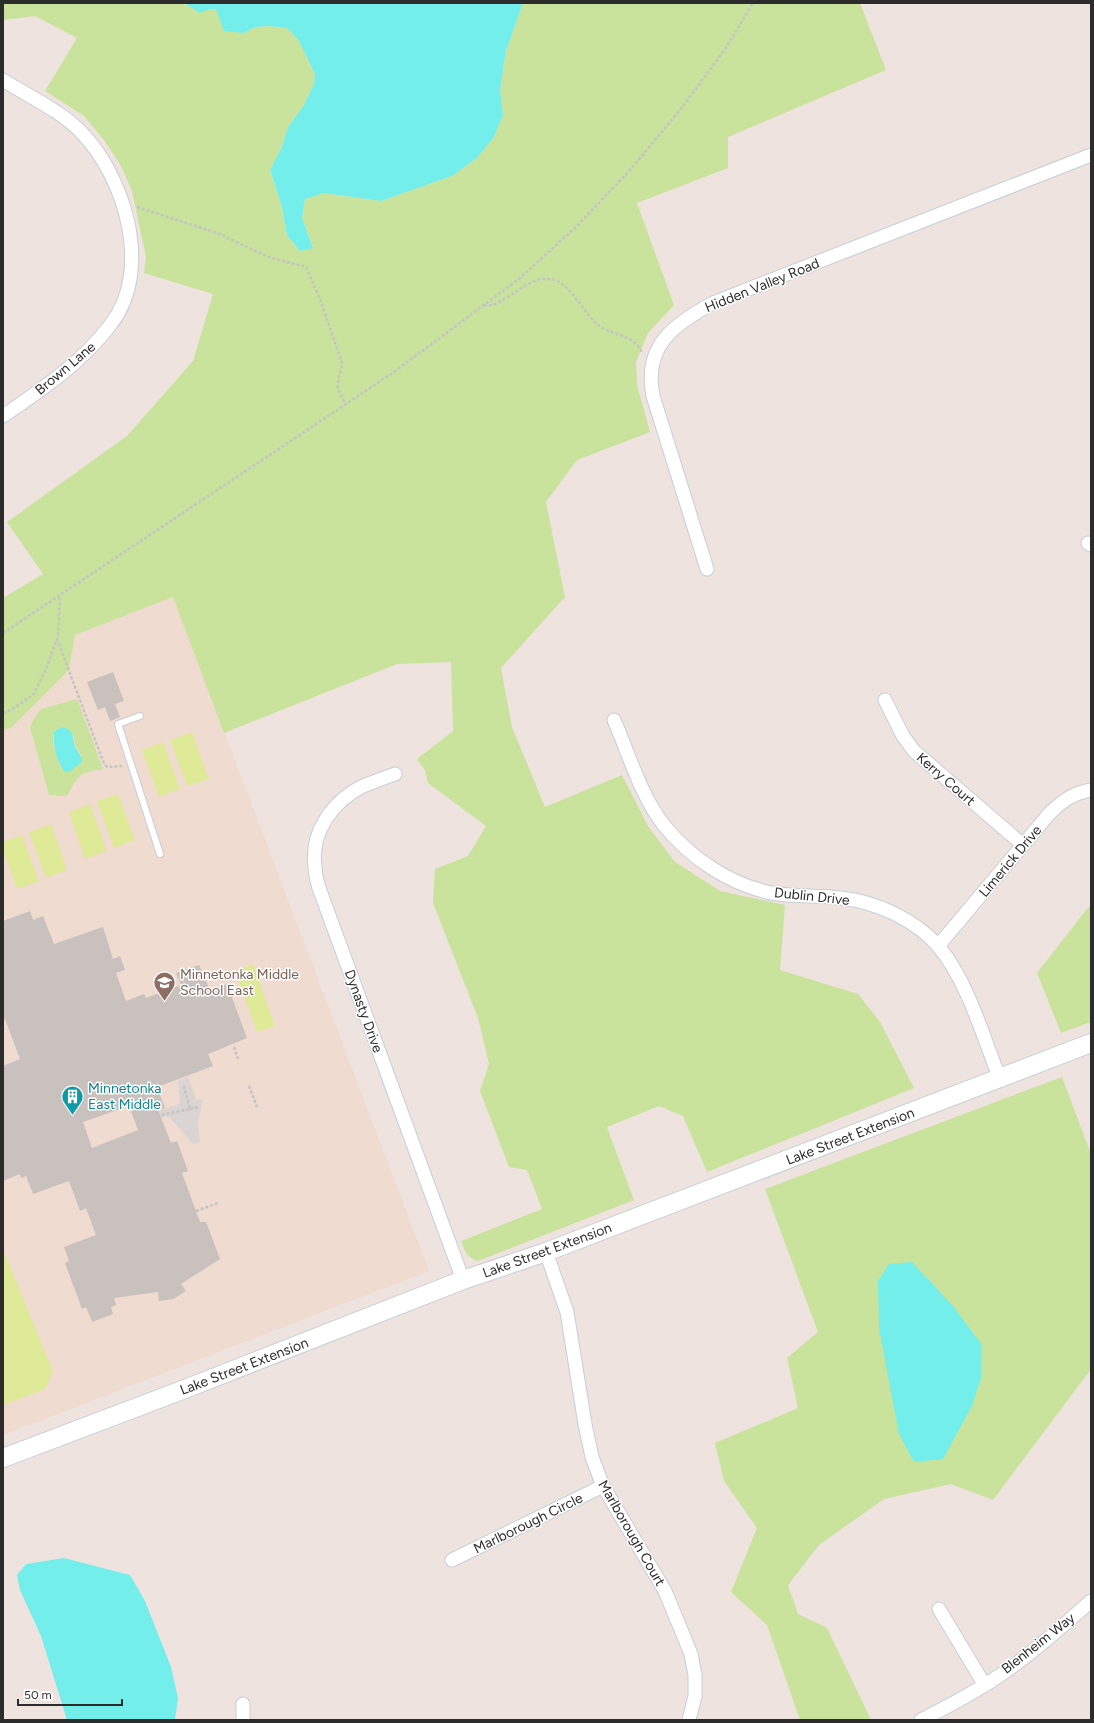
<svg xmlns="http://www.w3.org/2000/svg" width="1094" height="1723" viewBox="0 0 1094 1723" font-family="Figtree,sans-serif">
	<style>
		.education { fill: #efdbcf }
		.green { fill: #c9e39c; fill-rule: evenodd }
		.pitch { fill: #dfea98 }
		.plaza { fill: #dad5d2 }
		.water { fill: #74eeeb }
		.building { fill: #c9c1be; fill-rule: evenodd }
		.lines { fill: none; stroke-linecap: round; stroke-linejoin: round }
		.lane-casing { stroke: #c7ced5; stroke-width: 8 }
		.street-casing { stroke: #c7ced5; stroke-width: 15 }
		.secondary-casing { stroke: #c7ced5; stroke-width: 20 }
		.path { stroke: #c4c4c4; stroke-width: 2.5; stroke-dasharray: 3 2; stroke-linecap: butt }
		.lane { stroke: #fff; stroke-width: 6 }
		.street { stroke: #fff; stroke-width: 13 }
		.secondary { stroke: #fff; stroke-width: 18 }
		.labels { text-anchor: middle; stroke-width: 3; stroke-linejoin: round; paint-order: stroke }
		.street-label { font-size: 14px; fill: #2c2c2c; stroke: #fff }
		.education-label { font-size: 14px; fill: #785e54; stroke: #fff; text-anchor: start }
		.culture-label { font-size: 14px; fill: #0d838f; stroke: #fff; text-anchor: start }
	</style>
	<rect width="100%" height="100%" fill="#eee3df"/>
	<path class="education" d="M 173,597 L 429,1271 L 3,1435 L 3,730 L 11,728 L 69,670 L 75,635 Z"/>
	<path class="green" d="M 3,3 L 184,3 L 185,5 L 209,9 L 216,9 L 244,33 L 255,27 L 269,26 L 287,28 L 299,41 L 315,74 L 314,84 L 304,105 L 288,127 L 281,149 L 270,171 L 282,207 L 287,235 L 300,251 L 313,247 L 302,218 L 305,199 L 324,193 L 381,201 L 452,176 L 477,158 L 494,137 L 503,115 L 500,90 L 506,51 L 523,3 L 860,3 L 886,70 L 728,137 L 728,168 L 637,203 L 674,305 L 648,333 L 636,362 L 637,385 L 650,432 L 577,460 L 546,502 L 565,597 L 501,668 L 512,727 L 545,807 L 622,775 L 648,826 L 675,862 L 720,891 L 785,905 L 780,970 L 858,994 L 880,1022 L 914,1088 L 707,1172 L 683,1116 L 659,1106 L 607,1127 L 634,1200 L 478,1261 C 467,1258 465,1251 461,1241 L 542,1209 L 527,1170 L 509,1167 L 480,1091 L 489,1064 L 478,1018 L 433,903 L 435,869 L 468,856 L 486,826 L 428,783 L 425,770 L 417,759 L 453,731 L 451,662 L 397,664 L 224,733 L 173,597 L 75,635 L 69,670 L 11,728 L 3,730 L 3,598 L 43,574 L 7,522 L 127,436 L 193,361 L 213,294 L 144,273 L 146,257 L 132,191 L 120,164 L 104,140 L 84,116 L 45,91 L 77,38 L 35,16 L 3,20 Z
		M 77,699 L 103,769 C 79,772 78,776 67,796 L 49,795 L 30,727 L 35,717 L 41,709 ZM 64,728 L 74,736 L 75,745 L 82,756 L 59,764 L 53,743 L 54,732 L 58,729 Z
		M 1091,906 L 1091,1022 L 1061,1033 L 1037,973 L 1087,909 Z
		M 1062,1077 L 1091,1154 L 1091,1369 L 993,1500 L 951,1484 L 884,1499 L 819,1545 L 788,1585 L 798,1614 L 827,1628 L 871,1720 L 800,1720 L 767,1625 L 731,1592 L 757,1528 L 724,1481 L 715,1443 L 798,1408 L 787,1358 L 818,1332 L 765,1189 Z"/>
	<path class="pitch" d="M 192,732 L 209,779 L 187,786 L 170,740 Z
		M 163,742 L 180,789 L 159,797 L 142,750 Z
		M 118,794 L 135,840 L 114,848 L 97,801 Z
		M 90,804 L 107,851 L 85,859 L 69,812 Z
		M 51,824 L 67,870 L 46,878 L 29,832 Z
		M 22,835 L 39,881 L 17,889 L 3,850 L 3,842 Z
		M 253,964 L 275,1026 L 257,1032 L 235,971 Z
		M 3,1249 L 53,1371 L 45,1389 L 3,1405 Z"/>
	<path class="plaza" d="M 188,1077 L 196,1099 L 203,1100 L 198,1123 L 200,1142 L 193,1144 L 169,1117 L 147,1119 L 146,1115 L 180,1104 L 178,1081 Z"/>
	<path class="water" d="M 184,3 L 523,3 L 506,51 L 500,90 L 503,115 L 494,137 L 477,158 L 452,176 L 381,201 L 324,193 L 305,199 L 302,218 L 313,248 L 300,251 L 287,235 L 282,207 L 270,170 L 281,149 L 288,127 L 304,105 L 314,84 L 315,74 L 299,41 L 287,28 L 269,26 L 255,27 L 244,33 L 224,31 L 216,9 L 209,9 L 200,13 Z
		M 64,727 C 77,733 71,740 77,750 C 80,755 82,756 82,762 L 69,772 L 64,771 C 56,759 53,746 54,732 L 58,729 Z
		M 912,1262 L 953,1306 L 982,1345 L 981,1378 L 972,1406 L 943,1459 L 914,1462 L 899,1434 L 879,1328 L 878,1281 L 889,1264 Z
		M 64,1558 L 130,1575 L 145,1601 L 171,1667 L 178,1698 L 175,1720 L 67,1720 L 41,1636 L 20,1590 L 17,1575 L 26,1564 Z"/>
	<path class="building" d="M 113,672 L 124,701 L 115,704 L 120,717 L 110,721 L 105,707 L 98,710 L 87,682 Z
		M 30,911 L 33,920 L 43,916 L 54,944 L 103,927 L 113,959 L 120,956 L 125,970 L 116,973 L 126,1001 L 144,994 L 146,998 L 181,985 L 176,973 L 199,965 L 210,990 L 227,984 L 247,1038 L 208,1054 L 213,1066 L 157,1087 L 165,1108 L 158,1110 L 171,1143 L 177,1141 L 188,1171 L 182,1173 L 197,1214 L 200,1222 L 206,1222 L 220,1259 L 181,1284 L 186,1291 L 173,1299 L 159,1301 L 158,1292 L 114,1298 L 116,1305 L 111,1307 L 113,1314 L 92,1322 L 86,1307 L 82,1309 L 65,1263 L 69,1261 L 64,1247 L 96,1235 L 86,1208 L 80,1211 L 69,1181 L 33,1194 L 26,1176 L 21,1178 L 20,1174 L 3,1181 L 3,1066 L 20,1059 L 5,1019 L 3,1020 L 3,921 ZM 129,1106 L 138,1130 L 92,1148 L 83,1122 Z"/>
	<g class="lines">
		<defs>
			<path id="lane" d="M 140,716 L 118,724 L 160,854"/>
			<path id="street" d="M 3,80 C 28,96 61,111 81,132 C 125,177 153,270 111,324 C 82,363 42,389 3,416
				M 1088,543 L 1091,545
				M 707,569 L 653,396 C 643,346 674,324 713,303 L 1091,155
				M 885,700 L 903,736 L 914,751 L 1023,845
				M 614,720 C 629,754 640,794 663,824 C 690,858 729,884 771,893 C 794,897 818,895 841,898 C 876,902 915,919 939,947 C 968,982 983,1037 1000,1079
				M 395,774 C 384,778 373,782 363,786 C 333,801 310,832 315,867 C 315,874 317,881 319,888 L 463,1280
				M 938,946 L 1049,814 C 1062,801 1073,793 1091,790
				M 546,1252 L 567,1312 L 585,1424 L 592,1457 L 603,1486 L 665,1591 L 691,1654 L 695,1675 L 695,1696 L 689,1720
				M 452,1560 L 603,1486
				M 939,1609 L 984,1684
				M 243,1720 L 243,1704
				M 921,1720 C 953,1704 985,1687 1013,1666 C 1041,1646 1066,1623 1091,1601"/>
			<path id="secondary" d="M 3,1458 L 185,1389 L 463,1280 L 546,1252 L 1091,1043"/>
		</defs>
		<use href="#lane" class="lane-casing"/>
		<use href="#street" class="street-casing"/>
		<use href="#secondary" class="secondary-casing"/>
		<path class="path" d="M 137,207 L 217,233 L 271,258 L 306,267 L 320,299 L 342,363 C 342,370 339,375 338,382 C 336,390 343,397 345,404
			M 484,305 C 496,310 521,285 535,281 C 538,279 543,279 547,279 C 567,277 583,312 597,324 C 610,336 634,333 642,353
			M 3,633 L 394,372 L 520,278 L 577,226 L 630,170 L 680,110 L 726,48 L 753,3
			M 57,639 L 103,761 L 107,767 L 122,766
			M 3,713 L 11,710 L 33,695 L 46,669 L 58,637 L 60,596
			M 234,1047 L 238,1059
			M 249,1086 L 257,1107
			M 190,1109 L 199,1107
			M 147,1118 L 190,1109 L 183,1084
			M 196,1211 L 218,1203"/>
		<use href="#lane" class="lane"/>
		<use href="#street" class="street"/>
		<use href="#secondary" class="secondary"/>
	</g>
	<defs>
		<symbol id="school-pin" viewBox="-11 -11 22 30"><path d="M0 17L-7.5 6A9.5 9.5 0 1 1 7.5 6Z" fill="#8d6e63" stroke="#fff"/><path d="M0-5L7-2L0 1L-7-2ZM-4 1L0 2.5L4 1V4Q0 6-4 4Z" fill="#fff"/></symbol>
		<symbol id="building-pin" viewBox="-11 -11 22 30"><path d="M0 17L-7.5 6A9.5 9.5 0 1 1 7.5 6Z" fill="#0f9aa8" stroke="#fff"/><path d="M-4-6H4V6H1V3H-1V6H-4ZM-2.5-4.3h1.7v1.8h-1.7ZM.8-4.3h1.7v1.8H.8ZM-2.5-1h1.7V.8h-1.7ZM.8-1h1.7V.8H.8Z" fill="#fff"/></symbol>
	</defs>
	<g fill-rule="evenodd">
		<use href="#school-pin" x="152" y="970" width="25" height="34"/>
		<use href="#building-pin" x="60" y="1084" width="25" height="34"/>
	</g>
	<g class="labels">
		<g class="street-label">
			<text transform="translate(762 285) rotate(-22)" y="5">Hidden Valley Road</text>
			<text transform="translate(65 368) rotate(-40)" y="5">Brown Lane</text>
			<text transform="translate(946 779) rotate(41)" y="5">Kerry Court</text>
			<text transform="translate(1010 861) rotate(-50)" y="5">Limerick Drive</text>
			<text transform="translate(812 896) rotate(6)" y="5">Dublin Drive</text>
			<text transform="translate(364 1011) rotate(70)" y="5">Dynasty Drive</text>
			<text transform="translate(850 1136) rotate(-21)" y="5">Lake Street Extension</text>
			<text transform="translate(547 1250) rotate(-20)" y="5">Lake Street Extension</text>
			<text transform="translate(244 1366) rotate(-21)" y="5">Lake Street Extension</text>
			<text transform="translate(528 1523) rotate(-26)" y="5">Marlborough Circle</text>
			<text transform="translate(632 1533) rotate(60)" y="5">Marlborough Court</text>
			<text transform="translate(1038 1643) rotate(-38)" y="5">Blenheim Way</text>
		</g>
		<g class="education-label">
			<text x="180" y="979">Minnetonka Middle<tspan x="180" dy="16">School East</tspan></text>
		</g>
		<g class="culture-label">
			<text x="88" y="1093">Minnetonka<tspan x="88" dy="16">East Middle</tspan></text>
		</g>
	</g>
	<rect width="1094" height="1723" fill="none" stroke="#2c2c2c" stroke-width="8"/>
	<path d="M18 1699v6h104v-6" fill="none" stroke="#2c2c2c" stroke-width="2"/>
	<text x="24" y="1699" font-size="12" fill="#2c2c2c" stroke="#ffffff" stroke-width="3" paint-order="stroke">50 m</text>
</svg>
